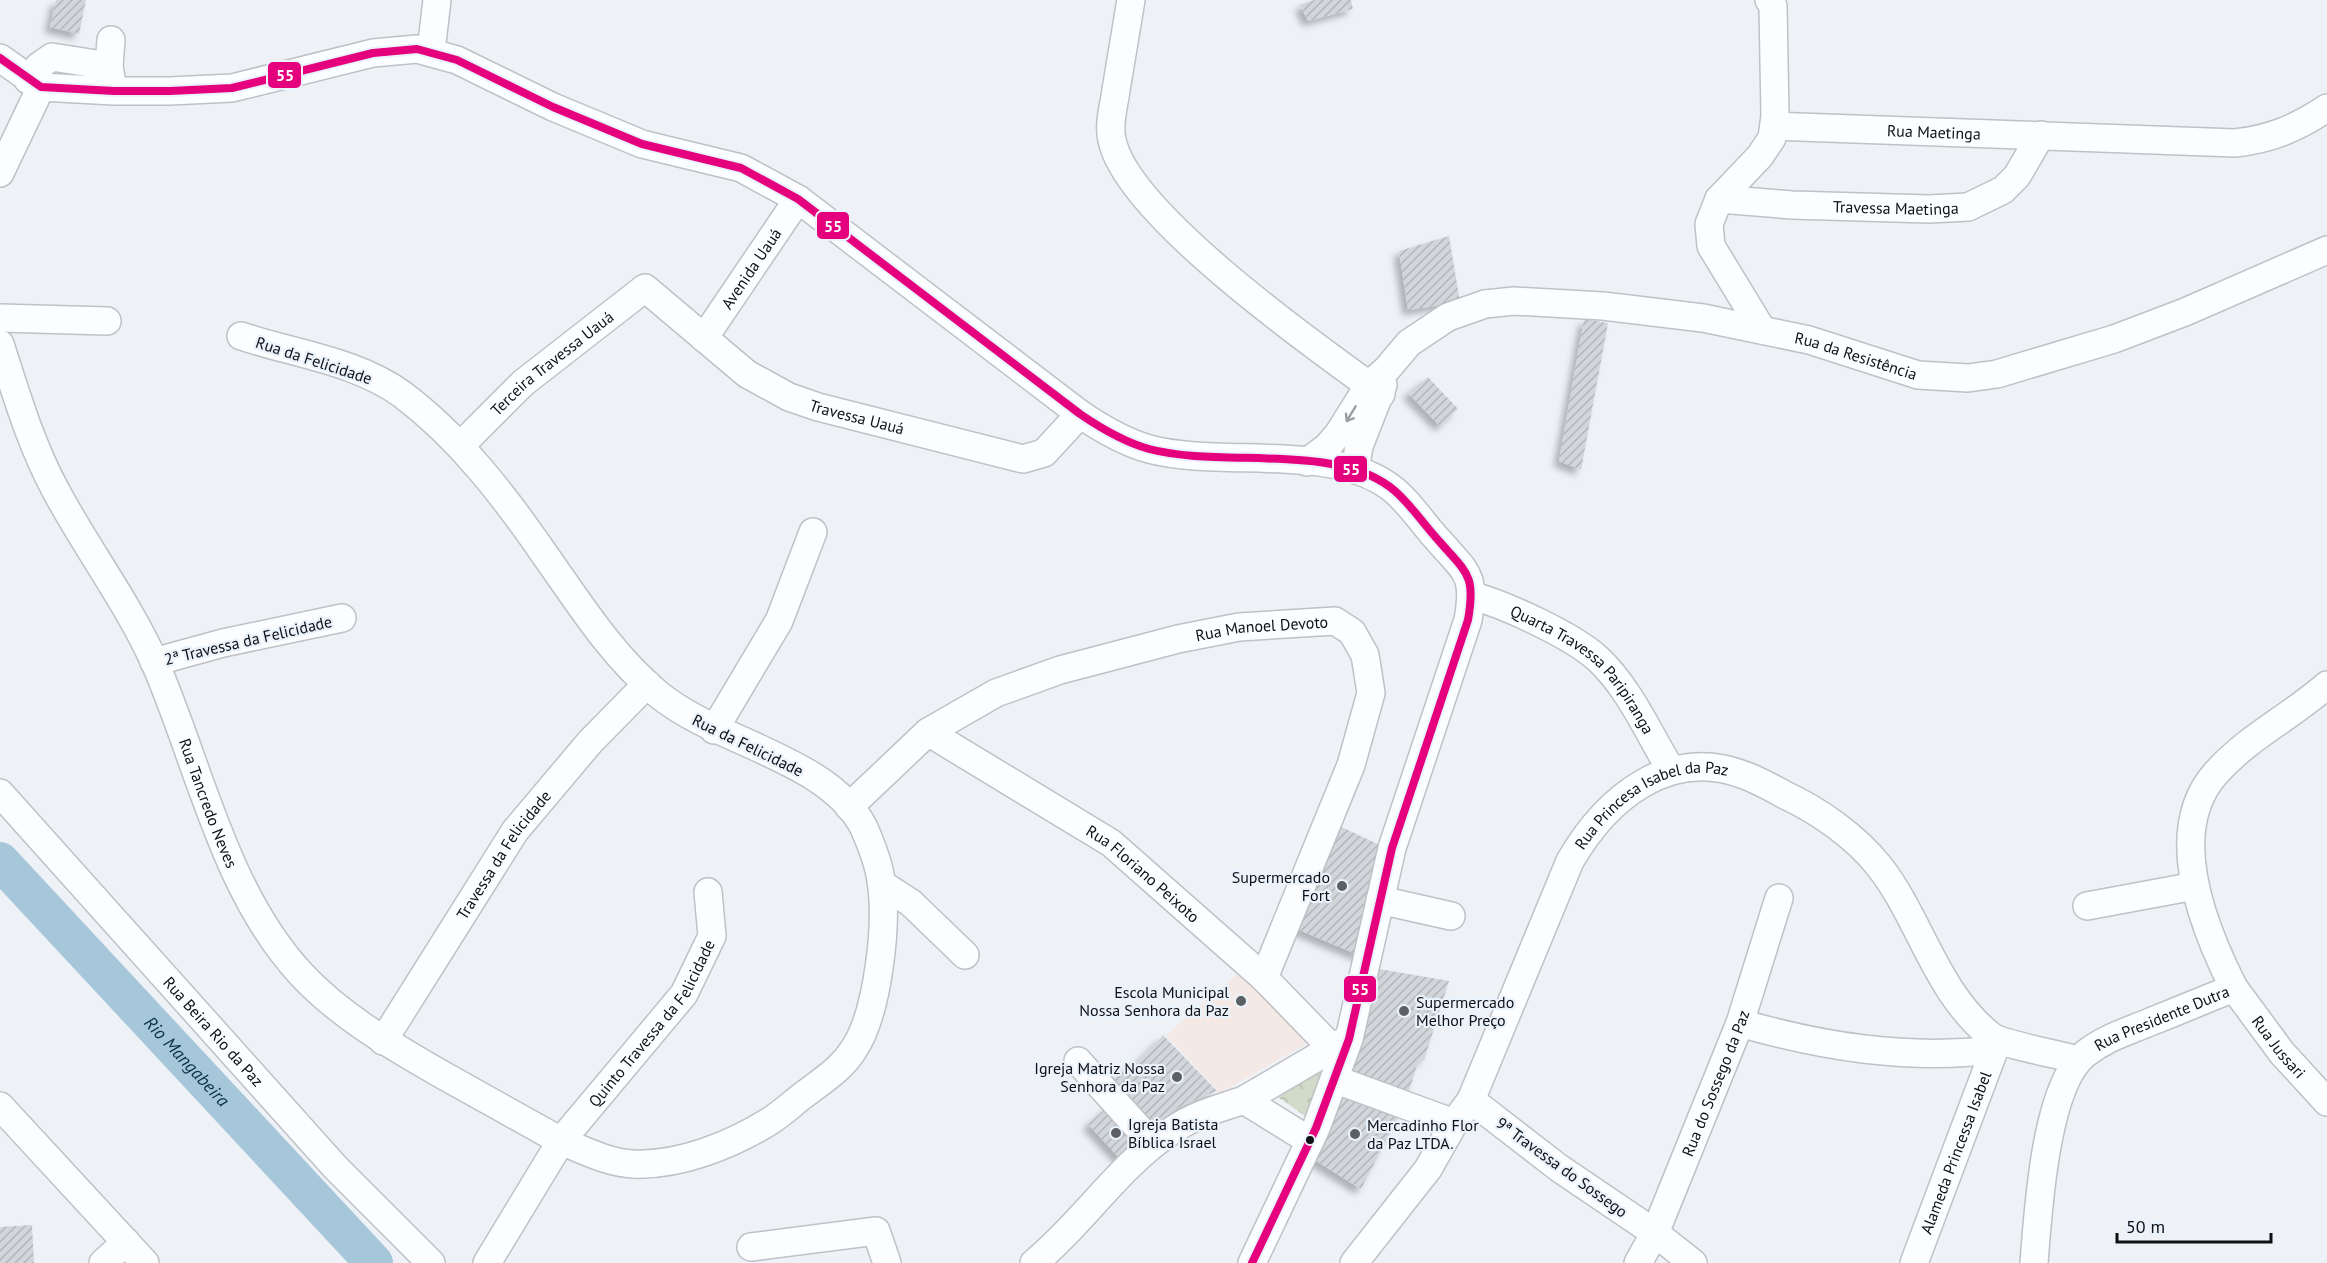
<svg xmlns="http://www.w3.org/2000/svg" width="2327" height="1263" viewBox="0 0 2327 1263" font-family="'PT Sans',sans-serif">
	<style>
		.education { fill: #f4e9e5 }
		.park { fill: url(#park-crowns) }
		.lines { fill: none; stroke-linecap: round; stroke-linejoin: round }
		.river { stroke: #a6c6da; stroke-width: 38 }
		.building { fill: url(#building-hatch); filter: url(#shadow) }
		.minor-casing { stroke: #bec1c5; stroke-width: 30 }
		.minor { stroke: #fcfdfe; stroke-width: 27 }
		.bus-1-casing { stroke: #eaf2fb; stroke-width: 12 }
		.bus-1 { stroke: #e5007d; stroke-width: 8 }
		.oneway { stroke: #9d9ea0 }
		.poi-dot { fill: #5c5f63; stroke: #eaf2fb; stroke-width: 2 }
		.bus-dot { fill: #0e1013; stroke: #eaf2fb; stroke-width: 2 }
		.labels { text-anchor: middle; stroke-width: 4.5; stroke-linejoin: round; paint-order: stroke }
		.street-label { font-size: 16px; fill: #0e1013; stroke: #eaf2fb }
		.poi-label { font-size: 16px; fill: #0e1013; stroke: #eaf2fb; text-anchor: end }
		.water-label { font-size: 18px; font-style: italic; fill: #0a3144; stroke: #eaf2fb }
		.line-badge { stroke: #eaf2fb; stroke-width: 2 }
		.badge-label { font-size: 16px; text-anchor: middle; font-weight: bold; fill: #fff }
	</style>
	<defs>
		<pattern id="park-crowns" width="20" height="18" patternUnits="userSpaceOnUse" patternTransform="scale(1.5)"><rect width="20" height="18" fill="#d2dbca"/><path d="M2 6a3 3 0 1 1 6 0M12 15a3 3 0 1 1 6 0" fill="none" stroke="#b3bbad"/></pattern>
		<pattern id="building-hatch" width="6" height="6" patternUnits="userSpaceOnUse" patternTransform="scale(1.5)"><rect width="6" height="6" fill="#d2d5d9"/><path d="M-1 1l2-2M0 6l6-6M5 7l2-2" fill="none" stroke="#b3b6b9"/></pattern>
		<filter id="shadow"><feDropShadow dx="-5.5" dy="5.5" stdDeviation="3" flood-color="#0004"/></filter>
	</defs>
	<rect width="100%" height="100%" fill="#eef2f7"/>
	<path class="education" d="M 1244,968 L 1315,1039 L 1220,1093 L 1166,1035 Z"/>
	<path class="park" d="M 1338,1054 L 1311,1120 L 1275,1095 Z"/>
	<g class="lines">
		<path class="river" id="s1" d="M 0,861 L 374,1263"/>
	</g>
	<path class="building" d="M 56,0 L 86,0 L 79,34 L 50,27 Z
		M 1314,0 L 1351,0 L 1353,9 L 1308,21 L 1300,5 Z
		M 1449,236 L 1460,302 L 1408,310 L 1399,251 Z
		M 1584,319 L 1608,323 L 1581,470 L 1559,461 Z
		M 1428,377 L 1458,409 L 1440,426 L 1408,393 Z
		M 1337,825 L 1380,845 L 1361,956 L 1292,927 Z
		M 1379,969 L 1449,981 L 1424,1060 L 1419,1059 L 1407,1097 L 1348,1073 L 1360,1041 Z
		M 1163,1035 L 1217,1091 L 1179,1107 L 1152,1131 L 1112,1081 L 1135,1061 L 1137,1063 Z
		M 1344,1084 L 1401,1112 L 1361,1189 L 1310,1157 Z
		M 1111,1104 L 1143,1141 L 1121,1160 L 1088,1124 Z
		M 32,1225 L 34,1263 L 0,1263 L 0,1227 Z"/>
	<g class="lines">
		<defs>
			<g id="minor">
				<path d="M 1131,0 C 1126,30 1121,60 1116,90 C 1114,106 1108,124 1112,140 C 1127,214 1317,348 1381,394"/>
				<path d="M 111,40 L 109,66 L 112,84"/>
				<path d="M 431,51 L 437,0"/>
				<path d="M 0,58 L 41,87 L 114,91 L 170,91 L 232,88 L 373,53 L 417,49 L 457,60 L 553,107 L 642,144 L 741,168 L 798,199 L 1080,414 C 1102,429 1124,442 1149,449 C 1220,468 1331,443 1390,487 C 1408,500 1423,524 1439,541 C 1467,573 1476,575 1468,620 L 1392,848 L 1349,1039 L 1316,1128 L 1252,1263"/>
				<path d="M 28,80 L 39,66 L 52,57 L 109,66"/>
				<path id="s2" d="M 1774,126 L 2235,143 C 2271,139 2297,128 2327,108"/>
				<path d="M 0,173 L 41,87"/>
				<path id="s3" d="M 1719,199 L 1792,205 L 1929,209 L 1968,207 L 2003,190 L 2017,176 L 2041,135"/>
				<path d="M 0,318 L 107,321"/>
				<path d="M 1761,328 L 1711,246 L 1709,224 L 1719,199 L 1760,156 L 1772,138 L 1775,116 L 1773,6 L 1769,0"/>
				<path id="s4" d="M 704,338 L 798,199"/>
				<path id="s5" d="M 0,344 C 16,394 31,445 56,491 C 87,549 128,603 155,663 C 199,764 224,891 301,974 C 341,1017 391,1045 441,1074 C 481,1096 521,1119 561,1141 C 583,1150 609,1163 633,1164 C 679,1166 732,1145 770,1121 C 784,1112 796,1100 809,1091 C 826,1078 842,1068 854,1049 C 878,1013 888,923 881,881 C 879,863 871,844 864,828 C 830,759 717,743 658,694 C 612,656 579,603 545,555 C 505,497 460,438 403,395 C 357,361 295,354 241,336"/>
				<path id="s6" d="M 460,446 L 523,383 L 645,288 L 747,374 L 789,397 L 818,407 L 1023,459 L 1044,453 L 1080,414"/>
				<path id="s7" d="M 1307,462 L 1327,447 L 1339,433 L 1369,385 L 1387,369 L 1409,343 L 1448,317 L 1485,304 L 1514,301 L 1603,306 L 1703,318 L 1809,340 L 1918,375 L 1968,378 L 1997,374 L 2114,339 L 2185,312 L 2327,250"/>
				<path d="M 1355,470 L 1359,446 L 1383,385"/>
				<path id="s8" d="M 1473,596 C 1506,605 1571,635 1597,658 C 1629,687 1649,734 1671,770"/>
				<path d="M 154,662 L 223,643 L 342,618"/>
				<path d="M 714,730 L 779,621 L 813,532"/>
				<path id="s9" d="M 928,732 L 1111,843 L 1264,978 L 1332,1048"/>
				<path id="s10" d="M 0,793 L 336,1168 L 431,1263"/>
				<path id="s11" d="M 849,807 L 928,732 L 996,693 L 1060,670 L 1178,639 L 1239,627 L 1335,621 L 1352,632 L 1365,655 L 1371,693 L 1351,765 L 1264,978"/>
				<path d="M 882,884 L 911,903 L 965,955"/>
				<path d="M 1380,900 L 1451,916"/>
				<path d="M 2087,906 L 2195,886"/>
				<path id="s12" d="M 2234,988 L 2282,1053 L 2327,1102"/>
				<path d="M 1740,1023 C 1824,1047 1907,1060 1994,1050"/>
				<path id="s13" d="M 383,1041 L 515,831 L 590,742 L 647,684"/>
				<path d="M 1078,1061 L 1153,1144"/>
				<path d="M 1334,1079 L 1454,1123"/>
				<path d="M 1471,1100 L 1559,1168 L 1655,1233 L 1693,1263"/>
				<path d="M 0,1106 L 145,1263"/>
				<path d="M 1310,1141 L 1244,1100 L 1348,1039"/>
				<path d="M 751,1247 L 876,1231 L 887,1263"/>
				<path d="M 103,1263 L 126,1242"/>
				<path id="s14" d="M 487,1263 L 561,1141 L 684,994 L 712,936 L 708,892"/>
				<path d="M 1034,1263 C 1083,1223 1119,1165 1173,1130 C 1194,1115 1220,1108 1244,1100"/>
				<path id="s15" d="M 1354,1263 L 1428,1169 L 1454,1123 L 1471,1100 L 1570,861 C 1606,799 1668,746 1744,775 C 1758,780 1772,788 1785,795 C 1819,811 1855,836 1879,866 C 1920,918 1936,993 1991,1036 C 2001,1044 2061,1055 2078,1060"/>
				<path id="s16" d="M 1638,1263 L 1655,1233 L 1740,1023 L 1779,898"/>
				<path id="s17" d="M 1914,1263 L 1998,1040"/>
				<path id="s18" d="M 2034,1263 C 2038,1213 2045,1086 2085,1054 C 2105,1038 2126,1032 2150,1022 C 2178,1011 2206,999 2234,988 C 2204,929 2164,831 2216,773 C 2248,737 2292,716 2327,685"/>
			</g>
		</defs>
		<use href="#minor" class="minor-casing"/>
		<use href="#minor" class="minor"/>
		<defs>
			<path id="bus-1" d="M 0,58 L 41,87 L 114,91 L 170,91 L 232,88 L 373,53 L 417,49 L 457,60 L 553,107 L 642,144 L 741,168 L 798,199 L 1080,414 C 1102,429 1124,442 1149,449 C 1220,468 1331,443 1390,487 C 1408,500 1423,524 1439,541 C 1467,573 1476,575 1468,620 L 1392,848 L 1349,1039 L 1316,1128 L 1252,1263"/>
		</defs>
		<use href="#bus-1" class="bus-1-casing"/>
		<use href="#bus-1" class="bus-1"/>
	</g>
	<defs><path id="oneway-shaft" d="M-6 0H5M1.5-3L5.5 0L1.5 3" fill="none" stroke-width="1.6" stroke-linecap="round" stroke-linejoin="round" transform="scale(1.5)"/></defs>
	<use class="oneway" href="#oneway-shaft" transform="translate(1351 414) rotate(121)"/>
	<g class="poi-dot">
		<circle cx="1342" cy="886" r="6"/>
		<circle cx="1241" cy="1001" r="6"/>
		<circle cx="1404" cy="1011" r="6"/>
		<circle cx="1177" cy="1077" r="6"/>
		<circle cx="1116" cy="1133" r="6"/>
		<circle cx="1355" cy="1134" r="6"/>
	</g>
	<circle class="bus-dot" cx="1310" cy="1140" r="5"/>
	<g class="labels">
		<g class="street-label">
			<text dy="6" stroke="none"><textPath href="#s2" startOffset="160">Rua Maetinga</textPath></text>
			<text dy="6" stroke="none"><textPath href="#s3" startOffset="177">Travessa Maetinga</textPath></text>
			<text dy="6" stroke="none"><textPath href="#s4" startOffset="84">Avenida Uauá</textPath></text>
			<text dy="6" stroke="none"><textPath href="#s7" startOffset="621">Rua da Resistência</textPath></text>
			<text transform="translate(314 360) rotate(18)" y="6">Rua da Felicidade</text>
			<text dy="6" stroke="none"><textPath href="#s6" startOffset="124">Terceira Travessa Uauá</textPath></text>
			<text dy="6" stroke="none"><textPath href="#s6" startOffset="496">Travessa Uauá</textPath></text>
			<text dy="6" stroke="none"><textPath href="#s11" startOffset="462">Rua Manoel Devoto</textPath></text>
			<text transform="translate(248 640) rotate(-13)" y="6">2ª Travessa da Felicidade</text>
			<text dy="6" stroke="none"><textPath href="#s8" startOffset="136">Quarta Travessa Paripiranga</textPath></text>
			<text transform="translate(748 745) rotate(26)" y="6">Rua da Felicidade</text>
			<text dy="6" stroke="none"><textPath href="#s5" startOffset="506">Rua Tancredo Neves</textPath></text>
			<text dy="6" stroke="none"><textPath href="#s15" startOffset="566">Rua Princesa Isabel da Paz</textPath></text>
			<text dy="6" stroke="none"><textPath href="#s13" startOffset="222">Travessa da Felicidade</textPath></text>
			<text dy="6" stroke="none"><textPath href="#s9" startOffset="258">Rua Floriano Peixoto</textPath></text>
			<text dy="6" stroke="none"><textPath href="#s18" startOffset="304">Rua Presidente Dutra</textPath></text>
			<text dy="6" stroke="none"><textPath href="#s14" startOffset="292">Quinto Travessa da Felicidade</textPath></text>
			<text dy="6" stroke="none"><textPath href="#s10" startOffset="320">Rua Beira Rio da Paz</textPath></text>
			<text dy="6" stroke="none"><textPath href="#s12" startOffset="74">Rua Jussari</textPath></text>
			<text dy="6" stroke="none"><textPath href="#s16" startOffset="196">Rua do Sossego da Paz</textPath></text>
			<text dy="6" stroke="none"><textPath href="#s17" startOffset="118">Alameda Princessa Isabel</textPath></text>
			<text transform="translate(1562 1167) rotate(36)" y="6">9ª Travessa do Sossego</text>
		</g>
		<g class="poi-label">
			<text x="1330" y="883">Supermercado<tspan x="1330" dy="18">Fort</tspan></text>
			<text x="1229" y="998">Escola Municipal<tspan x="1229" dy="18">Nossa Senhora da Paz</tspan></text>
			<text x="1416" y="1008" text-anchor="start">Supermercado<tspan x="1416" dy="18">Melhor Preço</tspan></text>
			<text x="1165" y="1074">Igreja Matriz Nossa<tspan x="1165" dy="18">Senhora da Paz</tspan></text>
			<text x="1128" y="1130" text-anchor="start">Igreja Batista<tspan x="1128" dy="18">Bíblica Israel</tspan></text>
			<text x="1367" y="1131" text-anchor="start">Mercadinho Flor<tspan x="1367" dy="18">da Paz LTDA.</tspan></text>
		</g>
		<g class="water-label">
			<text dy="6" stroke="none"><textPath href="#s1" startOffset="274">Rio Mangabeira</textPath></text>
		</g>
	</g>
	<g class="line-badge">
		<rect x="267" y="61" width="35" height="28" rx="6" fill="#e5007d"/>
		<rect x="816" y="211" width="34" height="29" rx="6" fill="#e5007d"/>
		<rect x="1333" y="455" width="35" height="28" rx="6" fill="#e5007d"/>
		<rect x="1343" y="975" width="34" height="28" rx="6" fill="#e5007d"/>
	</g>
	<g class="badge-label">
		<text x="285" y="81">55</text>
		<text x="833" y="232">55</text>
		<text x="1351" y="475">55</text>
		<text x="1360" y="995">55</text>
	</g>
	<path d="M2117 1233v9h154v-9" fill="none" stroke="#0e1013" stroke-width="3"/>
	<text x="2126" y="1233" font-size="18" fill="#0e1013" stroke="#eaf2fb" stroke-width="4.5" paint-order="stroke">50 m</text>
</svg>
